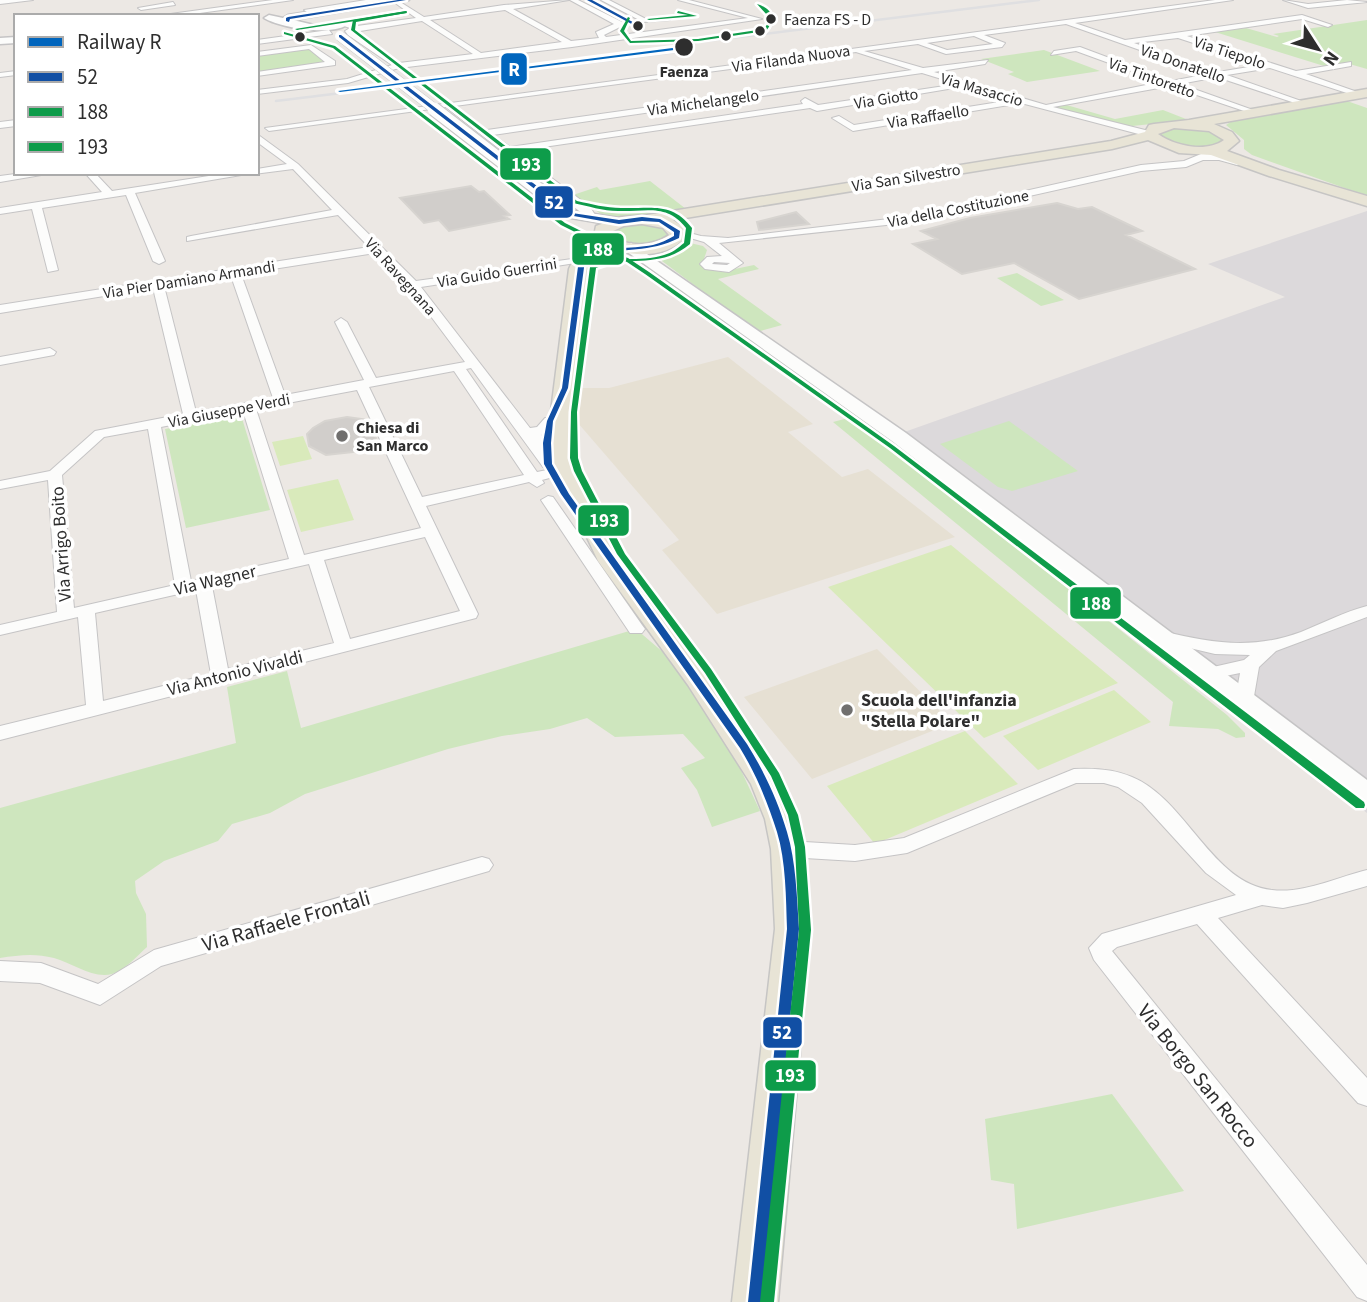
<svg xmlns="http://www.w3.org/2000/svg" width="1367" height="1302" viewBox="0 0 1367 1302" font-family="'Source Sans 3',sans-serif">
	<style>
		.industrial { fill: #dcd9db }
		.education { fill: #e6e0d3 }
		.green { fill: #cee6be }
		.pitch { fill: #d9eabb }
		.building { fill: #d1cecb; stroke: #d7d4d0; stroke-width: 2 }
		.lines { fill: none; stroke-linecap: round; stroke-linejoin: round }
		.minor-casing { stroke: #c5c4c5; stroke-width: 2 }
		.secondary-casing { stroke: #c5c4c5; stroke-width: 3 }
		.primary-casing { stroke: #c6c5c4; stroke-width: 3 }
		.minor { fill: #fcfcfb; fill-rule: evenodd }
		.secondary { fill: #fcfcfb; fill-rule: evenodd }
		.primary { fill: #e8e4d6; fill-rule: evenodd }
		.rail { stroke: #dfdfe1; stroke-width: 2.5 }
		.secondary-bridge-far1-casing { stroke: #c5c4c5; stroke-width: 11; stroke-linecap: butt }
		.secondary-bridge-casing { stroke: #c5c4c5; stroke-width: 15; stroke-linecap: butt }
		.secondary-bridge-far1 { stroke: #fcfcfb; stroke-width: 10 }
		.secondary-bridge { stroke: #fcfcfb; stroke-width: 13 }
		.bus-1-casing { stroke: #fff; stroke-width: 5 }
		.bus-2-casing { stroke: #fff; stroke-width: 5 }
		.bus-3-casing { stroke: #fff; stroke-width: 5 }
		.bus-1 { fill: #114fa4; fill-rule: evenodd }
		.bus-2 { fill: #0e9c4a; fill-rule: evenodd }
		.bus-3 { fill: #0e9c4a; fill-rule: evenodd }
		.rail-1-casing { stroke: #fff; stroke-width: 6 }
		.rail-1 { fill: #0065bd; fill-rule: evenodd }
		.bus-dot { fill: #2e2e2e; stroke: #fff; stroke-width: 2.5 }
		.poi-dot { fill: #706f6e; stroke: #fff; stroke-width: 2.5 }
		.labels { text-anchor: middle; stroke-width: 7; stroke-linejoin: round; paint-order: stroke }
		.bus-label { font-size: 16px; fill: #2e2e2e; stroke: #fff; text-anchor: start }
		.far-street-label { font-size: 16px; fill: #2e2e2e; stroke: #fff }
		.far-stop-label { font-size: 16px; font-weight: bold; fill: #2e2e2e; stroke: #fff }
		.far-poi-label { font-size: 16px; font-weight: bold; fill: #2e2e2e; stroke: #fff; text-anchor: start }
		.street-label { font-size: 18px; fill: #2e2e2e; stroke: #fff }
		.poi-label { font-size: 18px; font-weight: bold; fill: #2e2e2e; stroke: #fff; text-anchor: start }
		.near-street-label { font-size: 21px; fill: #2e2e2e; stroke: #fff }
		.line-badge { stroke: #fff; stroke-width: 2.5 }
		.badge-label { font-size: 19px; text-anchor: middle; font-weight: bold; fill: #fff }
	</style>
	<rect width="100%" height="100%" fill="#ece8e4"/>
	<path class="industrial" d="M 1367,211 L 1367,813 L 879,441 L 1285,297 L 1208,264 Z"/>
	<path class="education" d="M 728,357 L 813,424 L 788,432 L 842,477 L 868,469 L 955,537 L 717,614 L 662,550 L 679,540 L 571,415 L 575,388 L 609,388 Z
		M 877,649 L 952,723 L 812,779 L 744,697 Z"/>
	<path class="green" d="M 1367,20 L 1367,69 L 1346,63 L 1324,66 L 1215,32 L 1246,28 L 1277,37 L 1279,36 L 1273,34 Z
		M 309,48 L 328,63 L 257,73 L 257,55 Z
		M 1044,50 L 1100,71 L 1027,82 L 1008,74 L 1014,72 L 981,59 Z
		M 1347,101 L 1367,108 L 1367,196 L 1252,155 L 1244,149 L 1244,140 L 1226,125 L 1232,121 Z
		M 1063,104 L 1115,119 L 1163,110 L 1186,119 L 1201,119 L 1132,126 L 1102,121 L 1051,106 Z
		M 1172,128 L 1204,130 L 1221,137 L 1222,142 C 1202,153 1179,145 1160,137 L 1160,132 Z
		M 650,181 L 686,209 L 669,213 L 609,217 L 601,214 L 573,195 L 597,187 L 600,190 Z
		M 644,222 L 662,226 L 668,234 C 656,249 627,247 612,237 L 612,231 L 619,226 Z
		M 690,243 L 703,246 L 707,250 L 703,262 L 711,270 L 725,271 L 754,265 L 759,269 L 718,279 L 782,325 L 757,332 L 662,261 L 662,251 L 672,245 Z
		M 1017,273 L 1064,300 L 1041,306 L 997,278 Z
		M 241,415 L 270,510 L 186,528 L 165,429 Z
		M 852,417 L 1227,715 L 1245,733 L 1245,737 L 1236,738 L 1218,729 L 1169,726 L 1173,702 L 833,422 Z
		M 1009,421 L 1078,471 L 1012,491 L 998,487 L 940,444 Z
		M 636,629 L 685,671 L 719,723 L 760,811 L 712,827 L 697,790 L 681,768 L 705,758 L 683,734 L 615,737 L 587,718 L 550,729 L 502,736 L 448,749 L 305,794 L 270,813 L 232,824 L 218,841 L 164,861 L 135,881 L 136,893 L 146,914 L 147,947 C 137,956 125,970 112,974 C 93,979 72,963 54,958 C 35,953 19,955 0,958 L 0,808 L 236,743 L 227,687 L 287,671 L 301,728 Z
		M 1112,1094 L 1184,1191 L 1017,1229 L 1014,1184 L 991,1180 L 985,1119 Z"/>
	<path class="pitch" d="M 303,436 L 312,459 L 280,466 L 272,442 Z
		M 338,479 L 354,520 L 301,532 L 287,490 Z
		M 951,545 L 1118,683 L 984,738 L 828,587 Z
		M 1114,690 L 1151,722 L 1038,770 L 1003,736 Z
		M 965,731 L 1018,784 L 875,844 L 827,786 Z"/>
	<path class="building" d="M 471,186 L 479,192 L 484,191 L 510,215 L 504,216 L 509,219 L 449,231 L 439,220 L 424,223 L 400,198 Z
		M 1057,203 L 1078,209 L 1092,207 L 1142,231 L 1126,235 L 1195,269 L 1079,299 L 1014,263 L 962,274 L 913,244 L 937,239 L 921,231 L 970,218 Z
		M 796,212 L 809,224 L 759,230 L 757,222 Z
		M 347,417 L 368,420 L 376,438 L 367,446 L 353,452 L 326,455 L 309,446 L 307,434 L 313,428 L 325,421 Z"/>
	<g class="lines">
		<defs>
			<path id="minor" d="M 0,0 L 33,0 L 0,4 Z
				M 273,0 L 293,0 L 178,16 L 156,16 Z
				M 366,0 L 384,0 L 307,12 L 304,10 Z
				M 391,0 L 397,0 L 424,17 L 504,5 L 569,0 L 513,9 L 571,41 L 599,38 L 596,32 L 614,24 L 570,0 L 578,0 L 622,22 L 622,26 L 604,35 L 606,37 L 748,18 L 678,0 L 689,0 L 762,19 L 572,47 L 399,68 L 348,83 L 257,94 L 257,90 L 347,79 L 392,65 L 348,35 L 345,31 L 350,28 L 338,24 L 342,22 L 357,26 L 416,18 ZM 505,10 L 562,42 L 481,53 L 430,20 ZM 422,21 L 473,54 L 399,63 L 354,32 Z
				M 601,0 L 609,0 L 646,19 L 670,20 L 643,22 Z
				M 1215,0 L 1233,0 L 1075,23 L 1125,40 L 1302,15 L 1332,25 L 1328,27 L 1302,19 L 1187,36 L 1296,71 L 1351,62 L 1351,66 L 1306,74 L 1363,94 L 1356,96 L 1270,68 L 1227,75 L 1304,102 L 1304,106 L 1217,77 L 1180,84 L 1253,110 L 1253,114 L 1170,86 L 1053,107 L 1153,132 L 1154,134 L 1150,137 L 1021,103 L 853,131 L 832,118 L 839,116 L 854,125 L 1012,100 L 966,86 L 817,111 L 810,108 L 516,151 L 590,207 L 597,218 L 592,221 L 446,107 L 269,131 L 265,128 ZM 1066,24 L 1208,74 L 1171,81 L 1080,47 L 1054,51 L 1051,55 L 1076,51 L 1161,82 L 1046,105 L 934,72 L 985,64 L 988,60 L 923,68 L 864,51 L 918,44 L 946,54 L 1002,47 L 1005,43 L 984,35 ZM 974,36 L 993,44 L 947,50 L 927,43 ZM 1178,38 L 1261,65 L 1218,72 L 1134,43 ZM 856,52 L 912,70 L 487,130 L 455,106 ZM 922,73 L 958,84 L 818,105 L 805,98 L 801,101 L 803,104 L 510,147 L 493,135 Z
				M 1283,0 L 1308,4 L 1347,0 L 1367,2 L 1308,8 Z
				M 173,2 L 175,5 L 141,10 L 138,8 Z
				M 329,30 L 332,34 L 257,44 L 257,40 Z
				M 311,45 L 335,61 L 335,65 L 257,76 L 257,72 L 325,62 L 309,49 L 257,56 L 257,52 Z
				M 16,71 L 16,75 L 0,77 L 0,73 Z
				M 16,120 L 16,126 L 0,128 L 0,122 Z
				M 257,134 L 298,164 L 416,281 L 586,257 L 586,261 L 582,262 L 421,287 L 530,428 L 537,427 L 545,418 L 555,418 L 555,424 L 546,434 L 541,435 L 566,441 L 568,444 L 561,448 L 542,444 L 555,464 L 548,468 L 543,467 L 471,368 L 466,369 L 537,472 L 552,469 L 559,473 L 557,476 L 542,480 L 544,483 L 537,487 L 529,482 L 426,506 L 478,614 L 476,618 L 0,740 L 0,726 L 86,705 L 78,617 L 0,635 L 0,625 L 57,612 L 48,480 L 0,489 L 0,481 L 50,471 L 95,431 L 183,414 L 153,288 L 0,313 L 0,305 L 369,247 L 338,215 L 187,241 L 187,237 L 191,236 L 332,210 L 293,169 L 254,174 L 257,173 L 257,169 L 287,164 L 257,142 ZM 375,253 L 409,287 L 465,362 L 376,378 L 347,322 L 341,318 L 335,322 L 364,380 L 285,395 L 241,274 ZM 231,276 L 273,398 L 196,412 L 164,286 ZM 454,371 L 524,475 L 422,497 L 369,387 ZM 357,390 L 421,528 L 304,555 L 256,409 ZM 243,411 L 289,559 L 191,581 L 161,427 ZM 148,429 L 175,585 L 74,608 L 62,475 L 104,437 ZM 425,537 L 460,611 L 350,639 L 324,560 ZM 309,564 L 334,643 L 228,669 L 212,586 ZM 196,590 L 211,674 L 103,701 L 95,613 Z
				M 1201,154 L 1220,154 L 1242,162 L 1237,165 L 1219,160 L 1203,160 L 1186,167 L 1141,171 L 914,222 L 719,243 L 743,263 L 729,272 L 705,269 L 700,264 L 707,257 L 722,256 L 704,242 L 673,233 L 678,230 L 701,236 L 728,238 L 914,216 L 1141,165 L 1184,161 ZM 714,262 L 730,263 L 727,265 L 712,264 Z
				M 23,173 L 53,173 L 0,182 L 0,176 Z
				M 85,173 L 95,173 L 112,191 L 228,173 L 253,173 L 135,193 L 165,261 L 159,264 L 153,261 L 126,195 L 42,208 L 58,270 L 48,272 L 32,209 L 0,214 L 0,208 L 102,192 Z
				M 50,348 L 56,352 L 54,355 L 0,365 L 0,357 Z
				M 548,496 L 553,497 L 642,625 L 645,629 L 642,633 L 630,633 L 541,500 Z
				M 1367,606 L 1367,617 L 1276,651 L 1259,667 L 1253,702 L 1250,706 L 1238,706 L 1235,702 L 1240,673 L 1206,680 L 1197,674 L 1200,670 L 1244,660 L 1250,655 L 1215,654 L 1156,640 L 1153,636 L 1162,631 C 1211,643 1253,650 1301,632 C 1323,623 1344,612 1367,606 Z
				M 1074,769 C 1094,768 1114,769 1132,777 C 1186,799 1212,884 1272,890 C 1303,894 1338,877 1367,870 L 1367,886 L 1307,903 L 1283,908 L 1262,905 L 1218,918 L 1367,1078 L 1367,1106 L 1358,1103 L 1197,924 L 1117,947 L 1112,951 L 1367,1265 L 1367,1301 L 1357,1297 L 1094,960 L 1089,948 L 1102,934 L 1236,895 L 1206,873 L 1142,803 L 1118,787 L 1104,783 L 1076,783 L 907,853 L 855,861 L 788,857 L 781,855 L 778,849 L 781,843 L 788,841 L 855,845 L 904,838 Z
				M 482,857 L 489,859 L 493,865 L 489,871 L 161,966 L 100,1005 L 40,983 L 0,981 L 0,961 L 41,963 L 98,984 L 154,950 Z"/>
			<path id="secondary" d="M 386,0 L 409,0 L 293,20 L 314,25 L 346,23 L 347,25 C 330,36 281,28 264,18 L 269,15 L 283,18 L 288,15 Z
				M 16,37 L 16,43 L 0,44 L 0,38 Z
				M 570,210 L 619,218 L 626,222 L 619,226 L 565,217 L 563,214 Z
				M 631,243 L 906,433 L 1367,780 L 1367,805 L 1357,802 L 892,441 L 626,251 L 623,248 Z"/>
			<path id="primary" d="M 1367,89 L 1367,97 L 1214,124 L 1232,132 L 1239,141 L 1227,151 L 1279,170 L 1367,196 L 1367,206 L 1269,176 L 1211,155 L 1179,153 L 1148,140 L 1112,149 L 673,220 L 683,227 L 685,237 C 667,260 626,257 602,245 L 595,249 L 587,269 L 578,357 L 573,411 L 573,460 L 623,560 L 708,671 L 777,774 L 797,819 L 805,849 L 811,929 L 778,1302 L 732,1302 L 775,929 L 771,849 L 765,819 L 751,784 L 688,685 L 598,561 L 551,460 L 551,411 L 569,269 L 581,242 L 594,236 L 596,226 L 621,217 L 647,215 L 1111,141 L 1145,132 L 1149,125 L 1154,124 L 1189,120 ZM 1174,128 L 1209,131 L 1224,140 C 1206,153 1175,146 1158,134 ZM 642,224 L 663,228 L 669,235 C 651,247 629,247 611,236 L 611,232 L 624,226 Z"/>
		</defs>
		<use href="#minor" class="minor-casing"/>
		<use href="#secondary" class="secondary-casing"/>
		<use href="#primary" class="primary-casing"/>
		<use href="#minor" class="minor"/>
		<use href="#secondary" class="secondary"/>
		<use href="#primary" class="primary"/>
		<path class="rail" d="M 682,44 L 1039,0
			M 276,101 L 693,50"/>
		<defs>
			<path id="secondary-bridge-far1" d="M 340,36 L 436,110"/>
			<path id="secondary-bridge" d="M 434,109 L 560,206"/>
		</defs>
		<use href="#secondary-bridge-far1" class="secondary-bridge-far1-casing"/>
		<use href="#secondary-bridge" class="secondary-bridge-casing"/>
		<use href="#secondary-bridge-far1" class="secondary-bridge-far1"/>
		<use href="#secondary-bridge" class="secondary-bridge"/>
		<defs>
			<path id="bus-1" d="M 398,0 L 406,0 L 290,19 L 289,22 L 286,21 L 286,18 L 288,17 Z
				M 587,0 L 592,0 L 642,27 L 639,28 Z
				M 339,35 L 341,35 L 572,213 L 619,220 L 642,217 L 660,219 L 680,231 L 679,238 C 646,255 617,245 585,260 L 568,388 L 553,421 L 551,443 L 552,464 L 569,494 L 747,744 C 764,771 778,801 787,832 C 796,861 797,899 799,929 L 762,1302 L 748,1302 L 787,929 C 786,899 786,861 777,832 C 768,803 756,774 740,748 L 561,494 L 544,464 L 543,443 L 547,421 L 562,388 L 579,259 C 602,245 628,250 653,245 C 661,243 667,240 674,236 L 674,232 L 659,222 L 642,221 L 619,224 L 568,215 L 339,37 Z"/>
			<path id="bus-2" d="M 757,4 C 771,8 777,18 766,31 L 698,41 L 630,43 L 620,31 L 628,17 L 630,18 L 624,31 L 631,41 L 698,39 L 764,29 L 768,23 L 768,16 Z
				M 406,11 L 407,13 L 297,30 L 295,29 Z
				M 284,32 L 335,46 L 565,223 L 595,238 L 601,250 L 628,258 L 649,272 L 894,446 L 1364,802 L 1365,805 L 1364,808 L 1356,808 L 890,448 L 645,274 L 624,260 L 597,252 L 591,240 L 561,225 L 333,48 L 284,34 Z"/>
			<path id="bus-3" d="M 407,11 L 406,13 L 356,22 L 355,30 L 577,201 C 591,204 606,208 621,208 C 650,209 672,201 692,228 L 690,244 C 659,270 629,254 596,268 L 577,412 L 578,458 L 582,471 L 625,554 L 711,669 L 779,773 L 798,815 L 805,847 L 811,930 L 774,1302 L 760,1302 L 799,930 L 795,847 L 788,815 L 771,776 L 705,673 L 617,554 L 574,471 L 570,458 L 571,412 L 590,267 C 613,254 640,263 664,255 C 672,253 678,248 684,243 L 686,228 C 667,203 645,212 618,211 C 603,211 588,206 573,203 L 351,30 L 353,20 Z
				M 678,11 L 697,16 L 649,20 L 647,19 L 688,15 L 677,13 Z"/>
		</defs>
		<use href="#bus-1" class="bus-1-casing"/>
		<use href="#bus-2" class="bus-2-casing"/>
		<use href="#bus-3" class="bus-3-casing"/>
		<use href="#bus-1" class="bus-1"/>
		<use href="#bus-2" class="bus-2"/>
		<use href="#bus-3" class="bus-3"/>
		<defs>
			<path id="rail-1" d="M 688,46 L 690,48 L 340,92 L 338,91 Z"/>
		</defs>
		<use href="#rail-1" class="rail-1-casing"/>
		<use href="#rail-1" class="rail-1"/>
	</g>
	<g class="bus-dot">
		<circle cx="771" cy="19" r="6"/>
		<circle cx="638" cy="26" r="6"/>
		<circle cx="760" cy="31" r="6"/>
		<circle cx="726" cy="36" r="6"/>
		<circle cx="300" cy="37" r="6"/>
		<circle cx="684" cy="47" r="10"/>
	</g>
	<g class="poi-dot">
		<circle cx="342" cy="436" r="7"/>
		<circle cx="847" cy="710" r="7"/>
	</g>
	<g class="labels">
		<g class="bus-label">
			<text x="784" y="25">Faenza FS - D</text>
		</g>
		<g class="far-street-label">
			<text transform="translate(1230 52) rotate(18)" y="6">Via Tiepolo</text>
			<text transform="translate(791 58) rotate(-8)" y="6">Via Filanda Nuova</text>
			<text transform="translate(1183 63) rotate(19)" y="6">Via Donatello</text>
			<text transform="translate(1152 77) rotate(20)" y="6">Via Tintoretto</text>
			<text transform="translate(982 89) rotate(16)" y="6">Via Masaccio</text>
			<text transform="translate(886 98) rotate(-9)" y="6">Via Giotto</text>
			<text transform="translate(703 102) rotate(-8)" y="6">Via Michelangelo</text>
			<text transform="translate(928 116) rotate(-9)" y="6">Via Raffaello</text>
			<text transform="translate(906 177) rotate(-9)" y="6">Via San Silvestro</text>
			<text transform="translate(958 208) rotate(-11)" y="6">Via della Costituzione</text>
			<text transform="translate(497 272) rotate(-9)" y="6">Via Guido Guerrini</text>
			<text transform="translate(401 276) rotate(48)" y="6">Via Ravegnana</text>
			<text transform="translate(189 279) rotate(-9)" y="6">Via Pier Damiano Armandi</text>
			<text transform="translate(229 410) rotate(-11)" y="6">Via Giuseppe Verdi</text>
		</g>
		<g class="far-stop-label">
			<text x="684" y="77">Faenza</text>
		</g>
		<g class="far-poi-label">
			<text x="356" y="433">Chiesa di<tspan x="356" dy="18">San Marco</tspan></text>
		</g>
		<g class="street-label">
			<text transform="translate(61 544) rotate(-94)" y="6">Via Arrigo Boito</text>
			<text transform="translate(215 580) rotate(-13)" y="6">Via Wagner</text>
			<text transform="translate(235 673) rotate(-14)" y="6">Via Antonio Vivaldi</text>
		</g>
		<g class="poi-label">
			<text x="861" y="706">Scuola dell'infanzia<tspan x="861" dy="21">"Stella Polare"</tspan></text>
		</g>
		<g class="near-street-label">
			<text transform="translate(286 921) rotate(-16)" y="7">Via Raffaele Frontali</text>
			<text transform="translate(1198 1076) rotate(51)" y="7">Via Borgo San Rocco</text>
		</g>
	</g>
	<g class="line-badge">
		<rect x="500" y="52" width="28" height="34" rx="7" fill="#0065bd"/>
		<rect x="499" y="147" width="53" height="34" rx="7" fill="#0e9c4a"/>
		<rect x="534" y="185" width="40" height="34" rx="7" fill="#114fa4"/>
		<rect x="571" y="232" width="54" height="34" rx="7" fill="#0e9c4a"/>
		<rect x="577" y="504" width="53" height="33" rx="7" fill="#0e9c4a"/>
		<rect x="1069" y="586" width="53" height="34" rx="7" fill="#0e9c4a"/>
		<rect x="762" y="1016" width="41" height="33" rx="7" fill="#114fa4"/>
		<rect x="764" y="1059" width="53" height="33" rx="7" fill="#0e9c4a"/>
	</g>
	<g class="badge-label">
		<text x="514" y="76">R</text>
		<text x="526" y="171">193</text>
		<text x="554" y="209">52</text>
		<text x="598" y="256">188</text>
		<text x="604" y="527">193</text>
		<text x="1096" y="610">188</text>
		<text x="782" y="1039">52</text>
		<text x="790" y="1082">193</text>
	</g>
	<rect x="14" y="14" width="245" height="161" fill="#ffffff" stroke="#ababab" stroke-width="2"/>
	<rect x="28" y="37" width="35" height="10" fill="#0065bd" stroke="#ababab" stroke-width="2"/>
	<text x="77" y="49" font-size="21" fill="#2e2e2e">Railway R</text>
	<rect x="28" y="72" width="35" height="10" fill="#114fa4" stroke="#ababab" stroke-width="2"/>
	<text x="77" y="84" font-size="21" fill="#2e2e2e">52</text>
	<rect x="28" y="107" width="35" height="10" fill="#0e9c4a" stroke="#ababab" stroke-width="2"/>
	<text x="77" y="119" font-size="21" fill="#2e2e2e">188</text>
	<rect x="28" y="142" width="35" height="10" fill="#0e9c4a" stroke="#ababab" stroke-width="2"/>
	<text x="77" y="154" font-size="21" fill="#2e2e2e">193</text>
	<g transform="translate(1318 49) rotate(126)" stroke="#ffffff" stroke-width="5" paint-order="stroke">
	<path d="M0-5L12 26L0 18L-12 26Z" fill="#2e2e2e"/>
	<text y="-10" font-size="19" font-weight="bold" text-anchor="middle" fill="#2e2e2e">N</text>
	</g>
</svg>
